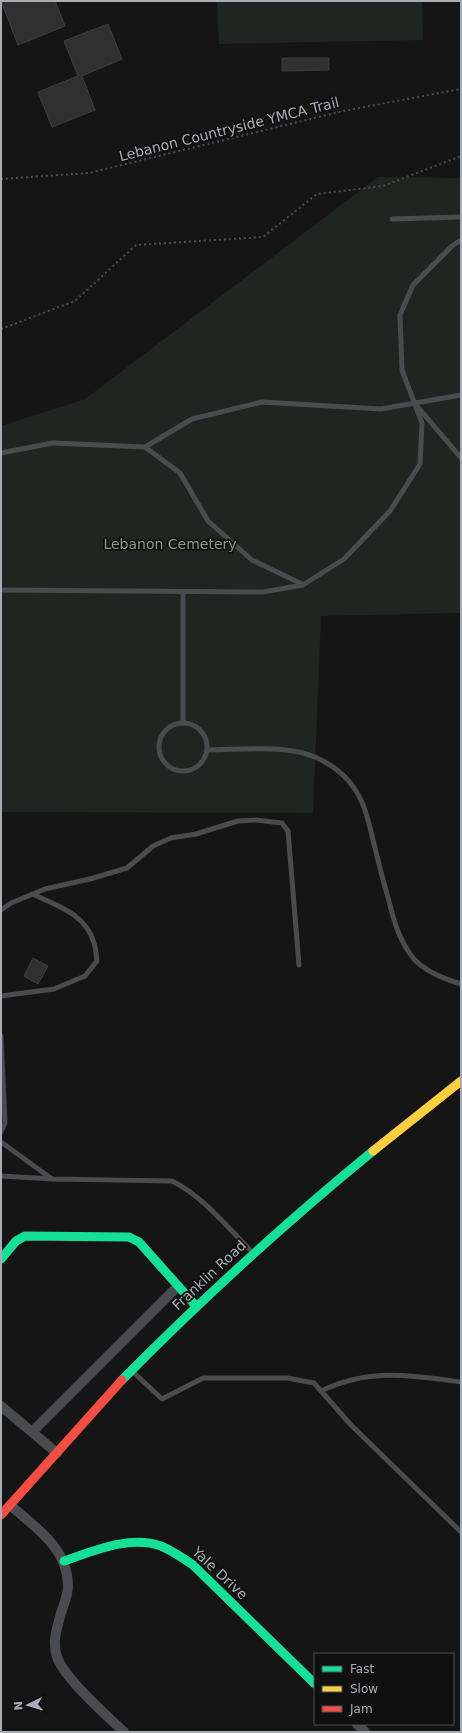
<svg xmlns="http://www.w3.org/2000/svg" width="462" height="1733" viewBox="0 0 462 1733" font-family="'DejaVu Sans',sans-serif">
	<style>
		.green { fill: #1f2520 }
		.building { fill: #303031; stroke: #3e3f42 }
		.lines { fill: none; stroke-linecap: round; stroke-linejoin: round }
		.path { stroke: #4b4d4f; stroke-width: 2; stroke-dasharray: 2 3; stroke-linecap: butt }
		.lane { stroke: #4a4b4e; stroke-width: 5 }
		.street { stroke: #4a4b4e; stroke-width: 10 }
		.fast { stroke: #16e098; stroke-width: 9 }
		.slow { stroke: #ffcf43; stroke-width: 9 }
		.jam { stroke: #f24e42; stroke-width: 9 }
		.labels { text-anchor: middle; stroke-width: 3.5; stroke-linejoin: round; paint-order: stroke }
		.street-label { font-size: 14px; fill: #a8adb5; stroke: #101011 }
		.park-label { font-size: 14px; fill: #839e81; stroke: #101011 }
	</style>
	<rect width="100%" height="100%" fill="#151516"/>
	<path class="green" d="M 217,1 L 422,1 L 423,40 L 219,44 Z
		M 378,177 L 461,178 L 461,613 L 321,616 L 313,813 L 1,812 L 1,426 L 85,399 Z"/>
	<path class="building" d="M 1,1 L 55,1 L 65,26 L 18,45 Z
		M 108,24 L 122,59 L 82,76 L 95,110 L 52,127 L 38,92 L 78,76 L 64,41 Z
		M 282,58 L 329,58 L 329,70 L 282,71 Z
		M 33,958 L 48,966 L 38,984 L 24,976 Z"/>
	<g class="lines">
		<path class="path" d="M 1,179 L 89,173 L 343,111 L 461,89
			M 1,329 L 75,301 L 136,245 L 263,237 L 317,194 L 383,186 L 461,156"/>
		<path class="lane" d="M 392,219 L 461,217
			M 417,406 L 461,458
			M 145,447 L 192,419 L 262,402 L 381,409 L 461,395
			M 1,453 L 53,443 L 145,447 L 180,473 L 208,521 L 252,560 L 302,584
			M 1,590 L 263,592 L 303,585 L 344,559 L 390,511 L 420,464 L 422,423 L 402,370 L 400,315 L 413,285 L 452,246 L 461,240
			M159 747a24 24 0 1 1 48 0a24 24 0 1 1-48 0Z
			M 183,723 L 183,592
			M 207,750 C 240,750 284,744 315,757 C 331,764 347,776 356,791 C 365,805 369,823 373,840 C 378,860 383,881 389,901 C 394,922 400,942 414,959 C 426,972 444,979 461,984
			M 1,910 L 11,903 L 45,889 L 90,879 L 127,868 L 153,846 L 171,838 L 196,834 L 238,821 L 256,820 L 282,823 L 288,831 L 299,965
			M 1,996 L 54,989 L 85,976 L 97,961 C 96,955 96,948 94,943 C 86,914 56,905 32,894
			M 1,1036 L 5,1123 L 1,1132
			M 1,1142 L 52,1179
			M 1,1176 L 53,1179 L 172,1181 C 204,1197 227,1227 252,1252
			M 132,1371 L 162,1399 L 203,1378 L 287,1378 L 314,1383 L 351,1425 L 461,1532
			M 321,1391 C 369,1368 410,1375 461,1382"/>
		<path class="street" d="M 1,1406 L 57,1453
			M 32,1432 L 178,1286
			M 10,1505 C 36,1528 68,1548 68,1586 C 68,1595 64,1604 61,1613 C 57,1628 52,1641 57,1657 C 65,1679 106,1715 124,1732
			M 357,1724 L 365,1732"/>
		<path class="fast" d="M 1,1259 L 16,1241 L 25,1236 L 129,1237 L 139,1242 L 196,1306
			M 122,1380 C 202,1299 285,1223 373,1151
			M 64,1561 C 94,1551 129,1535 161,1546 C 173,1551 183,1558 193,1565 L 315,1684"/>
		<path class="slow" d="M 373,1151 L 461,1081"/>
		<path class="jam" d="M 1,1515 L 122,1380"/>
	</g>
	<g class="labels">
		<g class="street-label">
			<text transform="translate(229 129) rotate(-14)" y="5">Lebanon Countryside YMCA Trail</text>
			<text transform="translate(209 1275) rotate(-43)" y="5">Franklin Road</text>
			<text transform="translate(220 1573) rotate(43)" y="5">Yale Drive</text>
		</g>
		<g class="park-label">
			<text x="170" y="549">Lebanon Cemetery</text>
		</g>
	</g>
	<rect width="462" height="1733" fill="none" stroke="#a8adb5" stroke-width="4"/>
	<rect x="314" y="1653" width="140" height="72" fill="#101011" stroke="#4d4f53"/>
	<rect x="322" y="1666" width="20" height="6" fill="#16e098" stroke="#4d4f53"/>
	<text x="350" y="1673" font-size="12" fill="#a8adb5">Fast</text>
	<rect x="322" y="1686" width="20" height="6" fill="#ffcf43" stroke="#4d4f53"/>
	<text x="350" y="1693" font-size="12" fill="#a8adb5">Slow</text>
	<rect x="322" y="1706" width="20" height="6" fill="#f24e42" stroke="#4d4f53"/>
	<text x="350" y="1713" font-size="12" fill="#a8adb5">Jam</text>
	<g transform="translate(28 1705) rotate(265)" stroke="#101011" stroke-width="3" paint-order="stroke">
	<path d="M0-3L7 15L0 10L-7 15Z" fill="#a8adb5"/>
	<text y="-6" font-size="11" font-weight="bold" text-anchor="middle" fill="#a8adb5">N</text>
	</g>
</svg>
